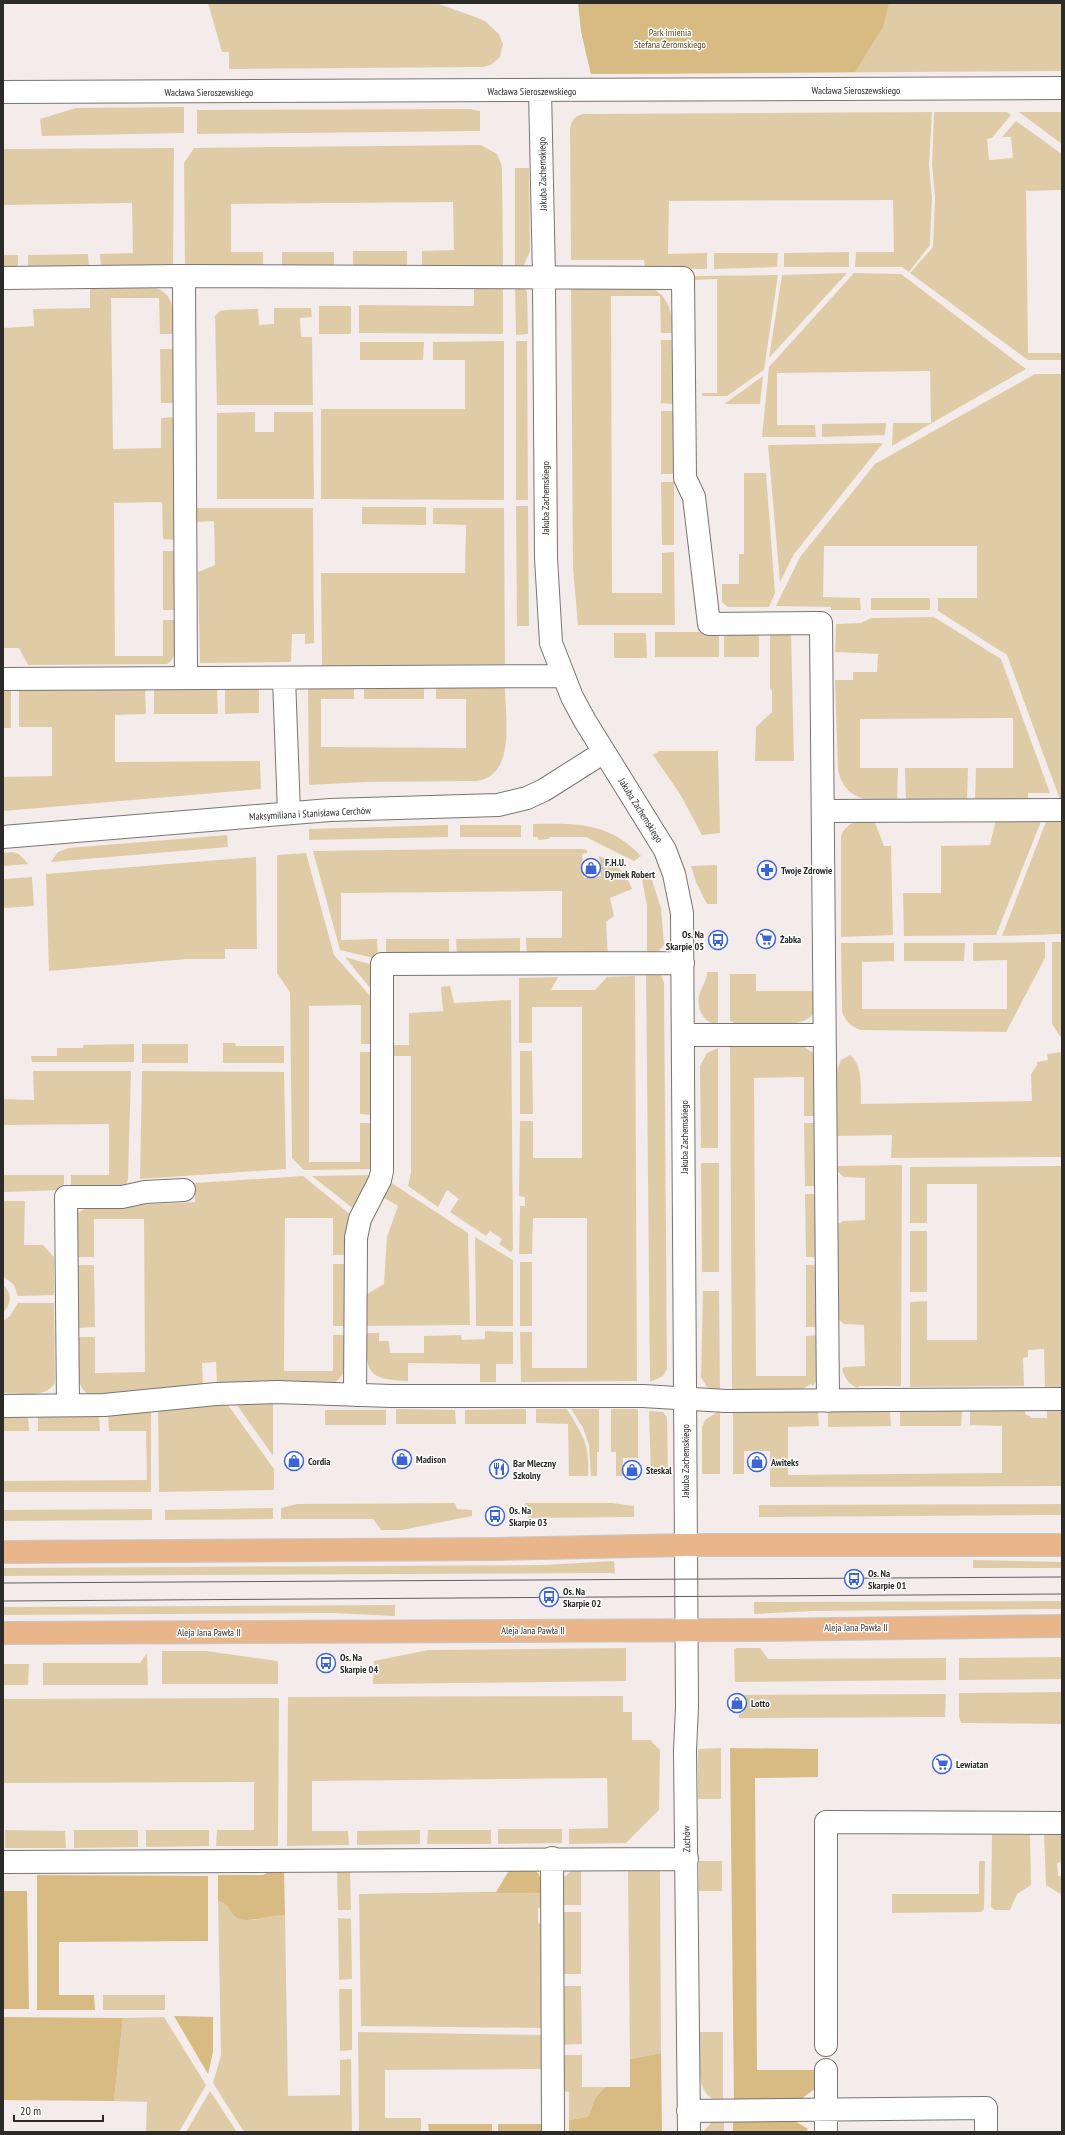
<svg xmlns="http://www.w3.org/2000/svg" width="1065" height="2135" viewBox="0 0 1065 2135" font-family="'PT Sans Narrow',sans-serif">
	<style>
		.green { fill: #dfcca7 }
		.forest { fill: #d8bb83 }
		.lines { fill: none; stroke-linecap: round; stroke-linejoin: round }
		.minor-casing { stroke: #797472; stroke-width: 24 }
		.primary-casing { stroke: #c8c8c8; stroke-width: 24 }
		.minor { stroke: #fff; stroke-width: 22 }
		.primary { stroke: #e9b68b; stroke-width: 22 }
		.tram { stroke: #615e5d; stroke-width: 1 }
		.labels { text-anchor: middle; stroke-width: 3; stroke-linejoin: round; paint-order: stroke }
		.park-label { font-size: 10px; fill: #5a461a; stroke: #fff }
		.street-label { font-size: 10px; fill: #2d2b2a; stroke: #fff }
		.poi-label { font-size: 10px; font-weight: bold; fill: #2d2b2a; stroke: #fff; text-anchor: start }
	</style>
	<rect width="100%" height="100%" fill="#f3eceb"/>
	<path class="green" d="M 208,3 L 436,3 L 478,18 L 486,22 L 499,34 L 503,44 L 500,57 L 491,65 L 483,67 L 229,69 L 229,52 L 222,52 Z
		M 621,3 L 1062,3 L 1062,71 L 591,74 L 581,31 L 603,27 Z
		M 184,107 L 184,133 L 42,136 L 40,119 L 76,108 Z
		M 470,109 L 480,111 L 480,131 L 197,134 L 197,110 Z
		M 932,112 L 929,165 L 932,197 L 930,245 L 909,272 L 902,267 L 855,267 L 856,252 L 894,252 L 893,200 L 669,201 L 668,254 L 707,253 L 707,269 L 645,268 L 644,260 L 571,260 L 570,129 C 572,120 574,117 582,114 Z
		M 934,112 L 1007,112 L 1011,115 L 992,138 L 987,139 L 989,160 L 1013,158 L 1011,137 L 1002,137 L 1016,121 L 1062,154 L 1062,190 L 1026,191 L 1028,353 L 1062,353 L 1062,360 L 1028,360 L 910,273 L 933,247 L 935,197 L 932,165 Z
		M 1019,112 L 1062,112 L 1062,144 Z
		M 481,145 L 497,154 L 502,166 L 503,267 L 422,267 L 422,251 L 454,250 L 453,202 L 231,204 L 231,252 L 263,252 L 263,268 L 185,268 L 184,163 L 194,148 Z
		M 174,148 L 173,267 L 101,268 L 100,254 L 133,253 L 132,203 L 3,205 L 3,149 Z
		M 515,168 L 529,168 L 530,251 L 524,265 L 515,268 Z
		M 353,251 L 407,251 L 407,266 L 353,266 Z
		M 282,252 L 334,252 L 334,267 L 282,267 Z
		M 849,252 L 849,267 L 784,267 L 784,253 Z
		M 714,253 L 778,253 L 777,267 L 714,269 Z
		M 88,254 L 89,268 L 28,269 L 28,255 Z
		M 3,255 L 18,255 L 18,268 L 3,268 Z
		M 847,273 L 769,358 L 782,275 Z
		M 854,273 L 901,274 L 1026,369 L 892,446 L 893,423 L 931,423 L 930,371 L 777,373 L 777,425 L 815,425 L 816,437 L 762,437 L 769,367 Z
		M 778,275 L 764,370 L 727,396 L 702,396 L 702,393 L 717,393 L 717,279 L 694,280 L 694,276 Z
		M 515,285 L 524,287 L 527,292 L 528,334 L 516,335 Z
		M 150,286 C 176,292 174,313 174,334 L 160,334 L 159,298 L 111,298 L 113,449 L 161,448 L 161,418 L 175,417 L 176,540 L 163,539 L 162,502 L 114,503 L 115,656 L 163,656 L 163,620 L 176,620 C 176,634 180,656 167,664 L 28,665 L 19,648 L 3,648 L 3,328 L 34,326 L 33,309 L 90,308 L 90,288 Z
		M 474,287 L 503,287 L 503,334 L 359,333 L 359,305 L 474,306 Z
		M 580,287 L 653,288 L 663,296 L 669,307 L 672,318 L 673,333 L 661,333 L 660,296 L 611,296 L 612,593 L 662,593 L 662,553 L 674,552 L 675,625 L 578,625 L 573,569 L 571,290 Z
		M 319,306 L 351,306 L 351,334 L 319,334 Z
		M 274,308 L 311,308 L 312,317 L 300,318 L 301,337 L 312,337 L 313,405 L 217,405 L 215,316 L 220,311 L 225,310 L 258,309 L 259,325 L 274,324 Z
		M 661,340 L 673,340 L 673,404 L 661,403 Z
		M 504,341 L 504,500 L 321,499 L 321,409 L 465,409 L 465,360 L 433,360 L 433,342 Z
		M 516,341 L 527,341 L 528,500 L 516,500 Z
		M 360,342 L 424,342 L 423,360 L 360,360 Z
		M 160,349 L 174,349 L 174,403 L 161,403 Z
		M 1035,374 L 1062,374 L 1062,805 L 1007,655 L 938,611 L 938,598 L 977,598 L 977,546 L 824,546 L 823,597 L 860,598 L 861,610 L 831,610 L 831,607 L 776,606 L 800,557 L 875,464 Z
		M 763,376 L 760,404 L 724,404 Z
		M 661,411 L 673,411 L 674,474 L 661,474 Z
		M 255,412 L 255,432 L 274,432 L 274,412 L 313,412 L 314,499 L 217,499 L 217,413 Z
		M 886,423 L 885,435 L 822,437 L 822,424 Z
		M 883,443 L 794,554 L 780,582 L 768,445 Z
		M 744,473 L 766,473 L 775,593 L 769,607 L 728,607 L 722,602 L 722,584 L 739,584 L 739,554 L 744,554 Z
		M 661,482 L 674,482 L 674,545 L 662,545 Z
		M 516,506 L 528,506 L 529,626 L 517,626 Z
		M 362,507 L 426,507 L 426,525 L 362,524 Z
		M 196,508 L 313,508 L 314,643 L 305,644 L 305,634 L 292,634 L 291,662 L 200,663 L 198,572 L 215,565 L 214,521 L 196,522 Z
		M 433,508 L 504,508 L 505,664 L 322,666 L 321,573 L 465,573 L 466,525 L 433,524 Z
		M 163,551 L 176,551 L 176,610 L 163,610 Z
		M 871,598 L 930,598 L 930,610 L 871,610 Z
		M 934,617 L 1001,659 L 1050,793 L 1028,793 L 1028,801 L 975,801 L 976,768 L 1013,768 L 1013,718 L 860,719 L 860,768 L 898,768 L 897,801 C 870,801 845,802 838,770 L 835,680 L 853,680 L 853,672 L 877,672 L 878,654 L 835,652 L 836,624 L 861,623 L 871,618 Z
		M 655,632 L 719,632 L 719,657 L 655,657 Z
		M 724,632 L 759,632 L 759,657 L 724,657 Z
		M 614,633 L 646,633 L 647,658 L 614,658 Z
		M 770,633 L 791,633 L 794,761 L 755,761 L 756,727 L 772,712 L 772,691 L 770,688 Z
		M 436,686 L 505,686 C 505,716 517,776 476,781 L 364,782 L 309,785 L 308,688 L 354,688 L 354,699 L 321,699 L 321,747 L 466,748 L 466,699 L 436,699 Z
		M 217,687 L 218,714 L 154,714 L 154,688 Z
		M 364,687 L 424,687 L 424,699 L 364,699 Z
		M 145,688 L 146,714 L 115,715 L 115,762 L 260,761 L 261,789 L 3,811 L 3,777 L 52,776 L 52,727 L 19,727 L 19,689 Z
		M 225,688 L 259,688 L 259,713 L 225,714 Z
		M 3,689 L 11,689 L 11,728 L 3,728 Z
		M 659,751 L 718,751 L 720,833 L 702,835 L 680,794 L 653,755 Z
		M 905,768 L 968,768 L 967,802 L 906,802 Z
		M 996,819 L 1042,819 L 996,935 L 904,936 L 903,893 L 941,893 L 941,846 L 990,845 Z
		M 1047,819 L 1062,819 L 1062,934 L 1002,936 Z
		M 874,820 L 884,846 L 891,846 L 893,935 L 841,937 L 841,836 C 847,821 860,820 874,820 Z
		M 533,824 C 576,823 609,822 641,856 L 634,861 L 586,837 L 550,837 L 548,839 L 539,840 L 537,837 L 533,837 Z
		M 448,825 L 448,837 L 309,840 L 309,829 Z
		M 460,825 L 521,825 L 521,837 L 460,837 Z
		M 227,835 L 228,847 L 51,862 L 58,852 L 69,848 Z
		M 463,849 L 583,849 L 587,850 L 587,853 L 582,854 L 584,878 L 601,876 L 599,856 C 616,864 626,871 632,889 L 610,898 L 614,916 L 606,922 L 608,958 L 527,958 L 526,938 L 562,938 L 562,891 L 341,893 L 341,940 L 377,939 L 378,959 L 340,950 L 313,851 Z
		M 12,852 L 19,854 L 28,864 L 3,866 L 3,853 Z
		M 306,853 L 334,955 L 373,999 L 374,1044 L 361,1044 L 361,1005 L 309,1006 L 309,1162 L 360,1162 L 360,1123 L 374,1123 L 374,1169 L 304,1170 L 292,1158 L 290,992 L 277,973 L 277,855 Z
		M 256,857 L 257,949 L 225,949 L 225,959 L 186,959 L 49,971 L 46,874 Z
		M 717,865 L 717,904 L 707,904 L 696,882 L 691,866 Z
		M 649,871 L 661,908 L 664,945 L 656,954 L 647,954 L 647,905 L 642,880 L 644,874 Z
		M 32,877 L 34,906 L 3,908 L 3,879 Z
		M 520,938 L 520,957 L 457,957 L 456,939 Z
		M 386,939 L 449,939 L 449,958 L 386,958 Z
		M 1045,942 L 1045,958 L 1006,1032 L 861,1030 C 851,1027 845,1021 842,1011 L 841,943 L 894,943 L 894,961 L 862,962 L 862,1009 L 1007,1009 L 1007,960 L 973,961 L 973,943 Z
		M 1052,942 L 1062,942 L 1062,1039 L 1052,1024 Z
		M 904,943 L 965,943 L 964,961 L 904,961 Z
		M 345,957 L 373,965 L 374,993 Z
		M 707,972 L 718,972 L 718,1026 C 703,1022 695,1008 700,993 C 702,986 707,980 707,972 Z
		M 646,973 L 661,975 L 664,983 L 667,1369 L 663,1376 L 650,1382 Z
		M 730,974 L 756,974 L 756,991 L 815,991 L 813,1014 C 801,1030 756,1024 737,1024 L 730,1021 Z
		M 635,976 L 637,1381 L 521,1382 L 520,1332 L 532,1332 L 532,1368 L 587,1368 L 587,1218 L 533,1218 L 532,1254 L 519,1254 L 520,1206 L 525,1206 L 525,1197 L 519,1196 L 520,1121 L 533,1121 L 533,1158 L 582,1158 L 582,1007 L 532,1007 L 532,1043 L 519,1043 L 519,978 L 558,977 L 551,990 L 595,990 L 607,977 Z
		M 450,986 L 454,1003 L 511,1000 L 513,1249 L 511,1252 L 499,1244 L 502,1239 L 490,1231 L 486,1236 L 450,1212 L 459,1199 L 447,1190 L 438,1207 L 408,1186 L 411,1172 L 411,1056 L 389,1056 L 389,1045 L 409,1045 L 409,1013 L 443,1011 L 441,987 Z
		M 223,1043 L 235,1043 L 236,1046 L 284,1046 L 284,1063 L 223,1063 Z
		M 134,1044 L 134,1062 L 32,1062 L 31,1056 L 57,1056 L 57,1048 L 83,1048 L 83,1045 Z
		M 142,1044 L 188,1044 L 188,1063 L 142,1063 Z
		M 796,1044 L 804,1047 L 815,1054 L 820,1116 L 804,1116 L 804,1077 L 754,1078 L 756,1376 L 806,1376 L 806,1336 L 821,1335 L 820,1374 L 813,1386 L 811,1384 L 801,1390 L 732,1393 L 730,1045 Z
		M 718,1048 L 718,1148 L 701,1148 L 700,1066 L 707,1053 Z
		M 520,1051 L 532,1051 L 533,1114 L 520,1114 Z
		M 360,1052 L 374,1052 L 374,1115 L 360,1114 Z
		M 1062,1052 L 1062,1157 L 891,1158 L 892,1135 L 837,1136 L 837,1070 L 841,1060 L 850,1055 C 864,1066 860,1089 861,1104 L 1032,1101 L 1031,1074 L 1037,1065 L 1037,1062 L 1048,1060 L 1047,1054 Z
		M 33,1071 L 131,1071 L 128,1179 L 126,1186 L 71,1187 L 71,1175 L 109,1175 L 109,1124 L 3,1125 L 3,1099 L 34,1100 Z
		M 142,1071 L 284,1072 L 286,1169 L 140,1179 Z
		M 804,1123 L 820,1123 L 821,1186 L 805,1186 Z
		M 701,1163 L 719,1163 L 719,1272 L 702,1272 Z
		M 902,1165 L 901,1386 L 859,1386 L 858,1388 C 849,1385 845,1378 842,1369 L 844,1367 L 865,1366 L 864,1325 L 844,1324 L 838,1319 L 838,1224 L 843,1221 L 865,1220 L 865,1178 L 844,1177 L 838,1172 L 838,1166 Z
		M 1062,1166 L 1062,1387 L 1045,1387 L 1044,1349 L 1028,1350 L 1028,1357 L 1023,1358 L 1024,1386 L 910,1387 L 910,1302 L 927,1301 L 927,1340 L 977,1340 L 977,1184 L 927,1184 L 927,1223 L 910,1223 L 910,1167 Z
		M 3,1175 L 64,1175 L 64,1190 L 3,1192 Z
		M 374,1175 L 355,1210 L 312,1176 Z
		M 303,1176 L 352,1216 L 349,1255 L 333,1255 L 333,1218 L 285,1218 L 284,1371 L 333,1371 L 333,1335 L 349,1335 C 347,1351 350,1376 332,1384 L 217,1384 L 216,1362 L 202,1363 L 203,1385 L 154,1392 L 89,1395 C 72,1383 77,1356 76,1337 L 95,1337 L 95,1373 L 145,1372 L 144,1219 L 94,1219 L 94,1257 L 74,1257 L 75,1214 L 89,1207 L 195,1202 L 194,1183 Z
		M 387,1180 L 468,1233 L 470,1325 L 367,1326 L 367,1294 L 384,1284 L 387,1237 L 398,1206 L 381,1196 Z
		M 805,1194 L 821,1194 L 821,1257 L 806,1257 Z
		M 3,1201 L 25,1201 L 24,1245 L 43,1245 L 54,1257 L 54,1295 L 18,1296 L 14,1285 L 3,1276 Z
		M 910,1231 L 927,1231 L 927,1292 L 910,1292 Z
		M 475,1237 L 513,1260 L 513,1326 L 476,1326 Z
		M 520,1262 L 532,1262 L 532,1326 L 520,1326 Z
		M 333,1264 L 349,1264 L 349,1326 L 333,1326 Z
		M 74,1265 L 94,1265 L 95,1327 L 75,1328 Z
		M 806,1265 L 821,1265 L 821,1327 L 806,1327 Z
		M 3,1285 C 12,1292 12,1305 3,1312 Z
		M 703,1291 L 719,1291 L 720,1392 L 707,1387 L 701,1377 Z
		M 18,1303 L 54,1303 L 55,1383 C 46,1399 19,1393 3,1393 L 3,1321 L 10,1316 Z
		M 485,1331 L 513,1332 L 513,1364 L 496,1364 L 496,1382 L 480,1382 L 480,1364 L 408,1363 L 408,1381 C 367,1380 365,1372 367,1333 L 379,1333 L 379,1341 L 389,1341 L 390,1353 L 424,1353 L 424,1336 L 461,1335 L 462,1340 L 485,1339 Z
		M 232,1398 L 273,1398 L 273,1456 Z
		M 225,1401 L 274,1469 L 274,1490 L 159,1492 L 158,1408 Z
		M 151,1409 L 151,1492 L 3,1492 L 3,1481 L 147,1480 L 146,1431 L 109,1431 L 108,1415 Z
		M 396,1409 L 455,1410 L 456,1424 L 396,1424 Z
		M 526,1409 L 526,1424 L 465,1424 L 465,1410 Z
		M 536,1409 L 567,1409 C 583,1436 590,1444 588,1476 L 569,1476 L 568,1424 L 536,1423 Z
		M 571,1409 L 599,1409 L 599,1452 L 597,1452 L 597,1476 L 591,1476 L 589,1445 L 583,1428 Z
		M 611,1409 L 638,1409 L 638,1458 L 623,1458 L 623,1476 L 616,1476 L 616,1452 L 611,1452 Z
		M 325,1410 L 386,1410 L 386,1425 L 325,1425 Z
		M 720,1410 L 720,1474 L 702,1474 L 702,1427 L 705,1420 Z
		M 1024,1410 L 1026,1415 L 1030,1416 L 1030,1418 L 1047,1418 L 1047,1411 L 1062,1411 L 1062,1486 L 770,1487 L 770,1451 L 744,1451 L 744,1474 L 733,1474 L 733,1411 L 818,1411 L 819,1426 L 788,1427 L 788,1475 L 1002,1473 L 1002,1426 L 970,1425 L 970,1411 Z
		M 649,1411 L 663,1412 L 667,1417 L 668,1474 L 651,1474 Z
		M 828,1411 L 890,1411 L 891,1426 L 828,1427 Z
		M 900,1411 L 962,1411 L 961,1426 L 900,1426 Z
		M 3,1415 L 28,1415 L 29,1431 L 3,1431 Z
		M 38,1415 L 99,1415 L 100,1431 L 38,1431 Z
		M 455,1503 L 457,1509 L 472,1510 L 472,1516 L 402,1530 L 381,1530 L 373,1519 L 281,1519 L 281,1508 L 297,1504 Z
		M 525,1503 L 612,1503 L 634,1506 L 634,1517 L 528,1518 L 529,1507 L 525,1506 Z
		M 1062,1504 L 1062,1515 L 759,1517 L 759,1505 Z
		M 273,1508 L 273,1519 L 165,1520 L 165,1510 Z
		M 152,1509 L 152,1520 L 3,1521 L 3,1510 Z
		M 973,1560 L 1062,1562 L 1062,1568 L 973,1568 Z
		M 614,1561 L 615,1574 L 613,1573 L 3,1576 L 3,1568 L 544,1565 Z
		M 1062,1601 L 1062,1609 L 813,1611 L 754,1614 L 754,1602 Z
		M 395,1605 L 395,1616 L 332,1613 L 3,1615 L 3,1607 Z
		M 626,1648 L 626,1681 L 373,1684 L 374,1661 L 428,1650 Z
		M 736,1648 L 760,1648 L 768,1659 L 946,1658 L 946,1680 L 735,1682 L 734,1650 Z
		M 162,1651 L 206,1651 L 278,1661 L 278,1684 L 162,1684 Z
		M 147,1653 L 148,1685 L 43,1685 L 43,1663 L 140,1663 Z
		M 1062,1655 L 1062,1679 L 959,1680 L 959,1658 L 1061,1657 Z
		M 3,1664 L 29,1664 L 28,1685 L 3,1685 Z
		M 1062,1692 L 1062,1724 L 961,1723 L 959,1716 L 959,1693 Z
		M 946,1694 L 945,1717 L 739,1718 L 739,1714 L 743,1713 L 743,1696 L 734,1697 L 733,1695 Z
		M 623,1696 L 623,1712 L 632,1712 L 632,1740 L 650,1740 L 660,1750 L 659,1810 L 626,1843 L 569,1844 L 569,1829 L 608,1828 L 607,1778 L 312,1781 L 312,1831 L 348,1831 L 349,1845 L 287,1846 L 288,1697 Z
		M 279,1698 L 278,1846 L 216,1846 L 217,1830 L 254,1830 L 254,1782 L 3,1783 L 3,1699 Z
		M 721,1748 L 721,1799 L 698,1799 L 698,1749 Z
		M 498,1829 L 562,1829 L 562,1843 L 498,1844 Z
		M 5,1830 L 65,1831 L 66,1848 L 5,1848 Z
		M 74,1830 L 138,1830 L 138,1847 L 74,1848 Z
		M 146,1830 L 209,1830 L 209,1846 L 146,1847 Z
		M 420,1830 L 420,1844 L 357,1845 L 357,1831 Z
		M 428,1830 L 491,1830 L 491,1844 L 427,1844 Z
		M 992,1835 L 1030,1835 L 1031,1885 L 1017,1894 L 1010,1910 L 995,1910 L 991,1907 Z
		M 1044,1835 L 1062,1835 L 1062,1862 L 1057,1863 L 1058,1876 L 1062,1876 L 1062,1895 L 1046,1885 Z
		M 699,1861 L 722,1861 L 722,1891 L 699,1891 Z
		M 979,1861 L 985,1861 L 984,1909 L 981,1912 L 892,1913 L 892,1894 L 979,1894 Z
		M 660,1868 L 661,2053 L 630,2059 L 628,1871 L 581,1871 L 581,1905 L 560,1905 L 563,1878 L 574,1869 Z
		M 337,1869 L 350,1869 L 351,1910 L 338,1910 Z
		M 543,1893 L 544,1903 L 538,1909 L 538,1922 L 544,1928 L 544,2028 L 361,2026 L 359,1894 Z
		M 218,1901 L 226,1904 L 236,1917 L 255,1920 L 274,1914 L 285,1915 L 288,2096 L 340,2095 L 340,2060 L 351,2059 L 352,2132 L 244,2132 L 213,2083 L 221,2055 Z
		M 560,1912 L 581,1912 L 581,1974 L 560,1974 Z
		M 338,1918 L 351,1919 L 352,1979 L 339,1980 Z
		M 561,1986 L 581,1986 L 582,2044 L 561,2045 Z
		M 339,1989 L 352,1989 L 352,2050 L 340,2051 Z
		M 103,1995 L 165,1995 L 165,2010 L 103,2010 Z
		M 164,2017 L 206,2085 L 179,2132 L 146,2132 L 147,2102 L 114,2101 L 123,2018 Z
		M 358,2032 L 547,2035 L 546,2117 L 541,2117 L 541,2069 L 385,2070 L 385,2118 L 421,2118 L 421,2132 L 359,2132 Z
		M 700,2032 L 723,2032 L 723,2103 C 691,2097 700,2056 700,2032 Z
		M 561,2055 L 582,2055 L 582,2087 L 605,2087 C 601,2092 595,2096 593,2103 C 591,2109 592,2112 587,2117 L 569,2120 L 569,2092 L 561,2091 Z
		M 210,2091 L 237,2132 L 186,2132 Z
		M 724,2117 L 724,2132 L 703,2132 L 712,2122 Z"/>
	<path class="forest" d="M 578,3 L 889,3 L 883,27 L 855,72 L 591,74 L 581,31 Z
		M 730,1748 L 818,1749 L 818,1777 L 755,1778 L 757,2070 L 821,2070 L 817,2087 L 800,2100 L 734,2102 Z
		M 273,1869 L 284,1869 L 285,1915 C 272,1914 245,1925 236,1917 C 228,1911 231,1905 218,1901 L 218,1875 L 263,1875 Z
		M 510,1869 C 536,1870 540,1865 543,1893 L 359,1894 L 496,1892 Z
		M 37,1875 L 208,1876 L 208,1941 L 59,1942 L 59,1995 L 94,1995 L 95,2010 L 37,2010 Z
		M 3,1891 L 27,1891 L 29,2009 L 3,2009 Z
		M 174,2016 L 213,2017 L 213,2052 L 208,2074 Z
		M 3,2017 L 123,2018 L 114,2101 L 3,2100 Z
		M 661,2053 L 662,2132 L 569,2132 L 569,2120 L 587,2117 C 592,2112 591,2109 593,2103 C 595,2096 601,2092 605,2087 L 630,2087 L 630,2059 Z
		M 733,2121 L 795,2121 L 808,2129 L 806,2132 L 733,2132 Z
		M 428,2124 L 492,2124 L 492,2132 L 429,2132 Z
		M 498,2124 L 546,2124 L 546,2132 L 498,2132 Z"/>
	<g class="lines">
		<defs>
			<path id="minor" d="M 540,90 L 544,277 L 546,558 L 551,643 L 572,697 L 585,721 L 665,850 L 674,874 L 682,913 L 687,1707 L 685,1750 L 689,2132
				M 3,92 L 1062,88
				M 184,277 L 186,678
				M 3,278 L 179,276 L 683,278 L 685,478 L 694,497 L 709,624 L 821,623 L 828,1401
				M 284,678 L 289,813
				M 3,679 L 563,676
				M 824,811 L 1062,810
				M 3,837 L 330,810 L 498,805 L 527,798 L 544,790 L 604,752
				M 683,1035 L 824,1035
				M 355,1395 L 356,1238 L 360,1219 L 380,1180 L 382,1171 L 382,964 L 683,963
				M 68,1405 L 66,1197 L 122,1197 L 145,1192 L 184,1190
				M 3,1406 L 104,1405 L 216,1394 L 277,1392 L 391,1396 L 643,1396 L 726,1401 L 1062,1399
				M 552,1858 L 553,2132
				M 3,1862 L 687,1859
				M 826,2045 L 826,1822 L 1062,1823
				M 688,2111 L 986,2108 L 986,2132
				M 826,2132 L 826,2070"/>
			<path id="primary" d="M 3,1552 L 495,1549 L 686,1545 L 1062,1545
				M 3,1633 L 756,1630 L 1062,1626"/>
		</defs>
		<use href="#minor" class="minor-casing"/>
		<use href="#primary" class="primary-casing"/>
		<use href="#minor" class="minor"/>
		<use href="#primary" class="primary"/>
		<path class="tram" d="M 3,1583 L 1062,1577
			M 3,1601 L 1062,1594"/>
	</g>
	<defs>
		<symbol id="shop-ring" viewBox="-11 -11 22 22"><circle r="9.5" fill="#fff" stroke="#3c64d5" stroke-width="1.5"/><path d="M-5-2.5h2.3a2.7 3.5 0 0 1 5.4 0H5L5.5 6h-11ZM-1.5-2.5h3a1.5 2.3 0 0 0-3 0Z" fill="#3c64d5"/></symbol>
		<symbol id="pharmacy-ring" viewBox="-11 -11 22 22"><circle r="9.5" fill="#fff" stroke="#3c64d5" stroke-width="1.5"/><path d="M-2-6h4v4h4v4h-4v4h-4v-4h-4v-4h4Z" fill="#3c64d5"/></symbol>
		<symbol id="supermarket-ring" viewBox="-11 -11 22 22"><circle r="9.5" fill="#fff" stroke="#3c64d5" stroke-width="1.5"/><path d="M-6-5.5h2.5l.6 2H6L4.5 2H-2.5L-4.4-4H-6ZM-1.5 3.2a1.3 1.3 0 1 0 .1 0ZM3 3.2a1.3 1.3 0 1 0 .1 0Z" fill="#3c64d5"/></symbol>
		<symbol id="bus-ring" viewBox="-11 -11 22 22"><circle r="9.5" fill="#fff" stroke="#3c64d5" stroke-width="1.5"/><path d="M-5-6H5V4H4V6H2V4H-2V6H-4V4H-5ZM-3.5-4V0h7V-4ZM-3.5 1.2v1.5H-2V1.2ZM2 1.2v1.5H3.5V1.2Z" fill="#3c64d5"/></symbol>
		<symbol id="restaurant-ring" viewBox="-11 -11 22 22"><circle r="9.5" fill="#fff" stroke="#3c64d5" stroke-width="1.5"/><path d="M-5-6h1v4h1v-4h1v4h1v-4h1v5L-1.5 .5V6h-2V.5L-5-1ZM5-6V6H3V1.5H1.5Q1.5-4 5-6Z" fill="#3c64d5"/></symbol>
	</defs>
	<g fill-rule="evenodd">
		<use href="#shop-ring" x="580" y="857" width="22" height="22"/>
		<use href="#pharmacy-ring" x="756" y="859" width="22" height="22"/>
		<use href="#supermarket-ring" x="755" y="928" width="22" height="22"/>
		<use href="#bus-ring" x="707" y="929" width="22" height="22"/>
		<use href="#shop-ring" x="391" y="1448" width="22" height="22"/>
		<use href="#shop-ring" x="283" y="1450" width="22" height="22"/>
		<use href="#shop-ring" x="746" y="1451" width="22" height="22"/>
		<use href="#restaurant-ring" x="488" y="1458" width="22" height="22"/>
		<use href="#shop-ring" x="621" y="1459" width="22" height="22"/>
		<use href="#bus-ring" x="484" y="1505" width="22" height="22"/>
		<use href="#bus-ring" x="843" y="1568" width="22" height="22"/>
		<use href="#bus-ring" x="538" y="1586" width="22" height="22"/>
		<use href="#bus-ring" x="315" y="1652" width="22" height="22"/>
		<use href="#shop-ring" x="726" y="1692" width="22" height="22"/>
		<use href="#supermarket-ring" x="931" y="1753" width="22" height="22"/>
	</g>
	<g class="labels">
		<g class="park-label">
			<text x="670" y="36">Park imienia<tspan x="670" dy="12">Stefana Żeromskiego</tspan></text>
		</g>
		<g class="street-label">
			<text x="856" y="94">Wacława Sieroszewskiego</text>
			<text x="532" y="95">Wacława Sieroszewskiego</text>
			<text x="209" y="96">Wacława Sieroszewskiego</text>
			<text transform="translate(542 174) rotate(-91)" y="4">Jakuba Zachemskiego</text>
			<text transform="translate(545 498) rotate(-90)" y="4">Jakuba Zachemskiego</text>
			<text transform="translate(641 810) rotate(58)" y="4">Jakuba Zachemskiego</text>
			<text transform="translate(310 813) rotate(-3)" y="4">Maksymiliana i Stanisława Cerchów</text>
			<text transform="translate(684 1137) rotate(-90)" y="4">Jakuba Zachemskiego</text>
			<text transform="translate(685 1461) rotate(-90)" y="4">Jakuba Zachemskiego</text>
			<text x="856" y="1631">Aleja Jana Pawła II</text>
			<text x="533" y="1634">Aleja Jana Pawła II</text>
			<text x="209" y="1636">Aleja Jana Pawła II</text>
			<text transform="translate(686 1839) rotate(-91)" y="4">Zuchów</text>
		</g>
		<g class="poi-label">
			<text x="605" y="866">F.H.U.<tspan x="605" dy="12">Dymek Robert</tspan></text>
			<text x="781" y="874">Twoje Zdrowie</text>
			<text x="704" y="938" text-anchor="end">Os. Na<tspan x="704" dy="12">Skarpie 05</tspan></text>
			<text x="780" y="943">Żabka</text>
			<text x="416" y="1463">Madison</text>
			<text x="308" y="1465">Cordia</text>
			<text x="771" y="1466">Awiteks</text>
			<text x="513" y="1467">Bar Mleczny<tspan x="513" dy="12">Szkolny</tspan></text>
			<text x="646" y="1474">Steskal</text>
			<text x="509" y="1514">Os. Na<tspan x="509" dy="12">Skarpie 03</tspan></text>
			<text x="868" y="1577">Os. Na<tspan x="868" dy="12">Skarpie 01</tspan></text>
			<text x="563" y="1595">Os. Na<tspan x="563" dy="12">Skarpie 02</tspan></text>
			<text x="340" y="1661">Os. Na<tspan x="340" dy="12">Skarpie 04</tspan></text>
			<text x="751" y="1707">Lotto</text>
			<text x="956" y="1768">Lewiatan</text>
		</g>
	</g>
	<rect width="1065" height="2135" fill="none" stroke="#2d2b2a" stroke-width="8"/>
	<path d="M14 2115v6h89v-6" fill="none" stroke="#2d2b2a" stroke-width="2"/>
	<text x="20" y="2115" font-size="12" fill="#2d2b2a" stroke="#ffffff" stroke-width="3" paint-order="stroke">20 m</text>
</svg>
